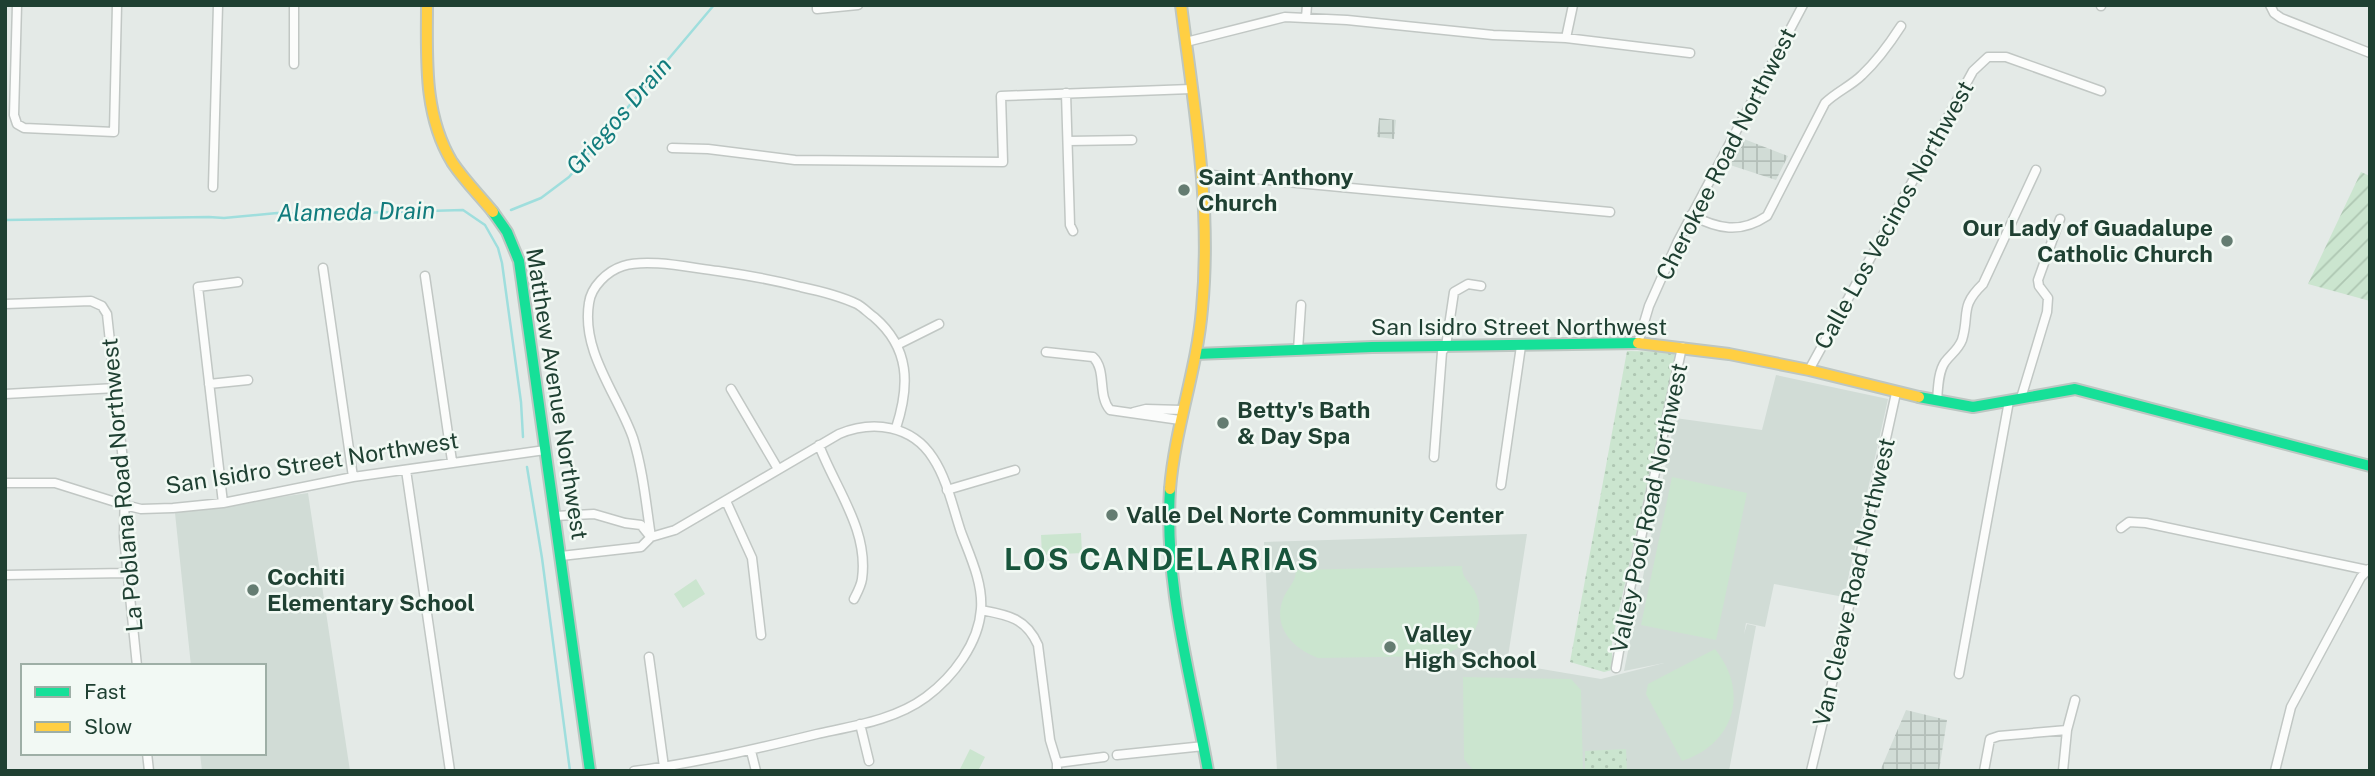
<svg xmlns="http://www.w3.org/2000/svg" width="2375" height="776" viewBox="0 0 2375 776" font-family="'Public Sans',sans-serif">
	<style>
		.built { fill: #d1dcd6 }
		.industrial { fill: url(#industrial-grid) }
		.grass { fill: #cbe5cf }
		.park { fill: url(#park-dots) }
		.garden { fill: url(#garden-furrows) }
		.lines { fill: none; stroke-linecap: round; stroke-linejoin: round }
		.stream { stroke: #9fdedd; stroke-width: 2.5 }
		.street-casing { stroke: #c1c7c4; stroke-width: 11 }
		.fast-casing { stroke: #bdc6c2; stroke-width: 14 }
		.slow-casing { stroke: #bdc6c2; stroke-width: 14 }
		.street { stroke: #fbfcfb; stroke-width: 8 }
		.fast { stroke: #16e098; stroke-width: 10 }
		.slow { stroke: #ffcf43; stroke-width: 10 }
		.poi-dot { fill: #647c71; stroke: #f2f9f4; stroke-width: 2.5 }
		.labels { text-anchor: middle; stroke-width: 5; stroke-linejoin: round; paint-order: stroke }
		.street-label { font-size: 23px; fill: #1f4032; stroke: #f2f9f4 }
		.poi-label { font-size: 23px; font-weight: bold; fill: #1f4032; stroke: #f2f9f4; text-anchor: start }
		.water-label { font-size: 24px; font-style: italic; fill: #117c7d; stroke: #f2f9f4 }
		.district-label { font-size: 30px; font-weight: bold; letter-spacing: 2px; fill: #18553c; stroke: #f2f9f4 }
	</style>
	<defs>
		<pattern id="industrial-grid" width="8" height="8" patternUnits="userSpaceOnUse" patternTransform="scale(1.75)"><rect width="8" height="8" fill="#d1dcd6"/><path d="M0 4h8M4 0v8" fill="none" stroke="#b3beb8"/></pattern>
		<pattern id="park-dots" width="8" height="8" patternUnits="userSpaceOnUse" patternTransform="scale(1.75)"><rect width="8" height="8" fill="#cbe5cf"/><path d="M2 2h.1M6 6h.1" fill="none" stroke="#aec6b2" stroke-width="1.8" stroke-linecap="round"/></pattern>
		<pattern id="garden-furrows" width="10" height="10" patternUnits="userSpaceOnUse" patternTransform="scale(1.75)"><rect width="10" height="10" fill="#cbe5cf"/><path d="M-1 1l2-2M0 10L10 0M9 11l2-2" fill="none" stroke="#aec6b2"/></pattern>
	</defs>
	<rect width="100%" height="100%" fill="#e4eae7"/>
	<path class="built" d="M 1776,375 L 1888,399 L 1844,597 L 1774,584 L 1765,627 L 1746,623 L 1744,634 L 1747,624 L 1756,626 L 1729,771 L 1277,771 L 1264,542 L 1527,534 L 1507,663 L 1601,679 L 1664,663 L 1624,671 L 1675,418 L 1762,430 Z
		M 308,493 L 350,771 L 202,771 L 200,753 L 264,753 L 264,666 L 191,666 L 175,513 Z"/>
	<path class="industrial" d="M 1379,118 L 1396,120 L 1394,139 L 1377,137 Z
		M 1744,139 L 1788,156 L 1776,180 L 1730,165 Z
		M 1906,710 L 1947,720 L 1939,771 L 1880,771 Z"/>
	<path class="grass" d="M 1672,477 L 1747,493 L 1716,640 L 1641,625 Z
		M 1081,533 L 1082,553 L 1042,555 L 1041,535 Z
		M 1462,566 C 1462,578 1468,580 1474,590 C 1490,620 1469,649 1439,656 L 1318,658 C 1294,649 1272,628 1283,599 C 1287,588 1296,583 1296,570 Z
		M 696,579 L 705,594 L 683,608 L 674,594 Z
		M 1715,649 C 1750,692 1734,744 1682,761 L 1646,694 L 1648,684 Z
		M 1463,677 L 1571,679 L 1581,690 L 1583,771 L 1474,771 L 1464,759 Z
		M 970,749 L 985,757 L 978,771 L 959,771 Z"/>
	<path class="park" d="M 1627,351 L 1674,352 L 1675,358 L 1612,642 L 1612,670 L 1604,672 L 1570,662 Z
		M 1626,749 L 1627,771 L 1585,771 L 1585,751 Z"/>
	<path class="garden" d="M 2361,172 L 2370,176 L 2370,301 L 2308,284 Z"/>
	<g class="lines">
		<path class="stream" d="M 511,210 L 541,198 L 569,177 L 714,5
			M 5,220 L 209,217 L 224,218 L 277,213 L 323,214 L 463,210 L 485,225 L 498,248 L 502,263 L 521,402 L 523,437
			M 527,467 L 542,558 L 570,771"/>
		<defs>
			<path id="street" d="M 17,5 L 14,115 L 17,124 L 24,128 L 114,132 L 117,5
				M 294,5 L 294,64
				M 817,5 L 817,9 L 858,5
				M 2270,5 L 2274,13 L 2281,18 L 2370,53
				M 2101,6 L 2101,5
				M 1306,18 L 1307,5
				M 1566,38 L 1573,5
				M 1186,42 L 1285,17 L 1347,20 L 1493,35 L 1566,38 L 1690,53
				M 1066,93 L 1070,225 L 1073,231
				M 1068,141 L 1132,140
				M 672,148 L 708,149 L 795,160 L 1003,162 L 1001,96 L 1191,89
				M 1201,174 L 1610,212
				M 213,187 L 218,5
				M 1691,215 C 1718,229 1740,234 1767,216 L 1825,103 C 1836,92 1851,86 1862,75 C 1877,61 1890,43 1901,26
				M 323,268 L 353,477
				M 425,276 L 452,461
				M 5,304 L 91,301 L 102,306 L 107,314 L 125,479 L 124,537 L 137,666
				M 1638,343 L 1649,306 L 1678,241 L 1803,5
				M 897,345 L 939,324
				M 1298,350 L 1301,305
				M 1046,352 L 1093,357 C 1107,370 1097,395 1110,410 L 1180,420
				M 1809,370 L 1973,71 L 1988,57 L 2006,57 L 2101,91
				M 209,384 L 248,380
				M 731,389 L 778,469
				M 5,394 L 116,388
				M 2021,398 L 2047,312 L 2048,298 L 2039,286 L 2038,280 L 2060,219
				M 1937,401 C 1938,389 1938,372 1945,362 C 1951,354 1958,350 1962,340 C 1970,314 1959,307 1983,284 L 2036,170
				M 1134,412 L 1146,409 L 1182,410
				M 819,445 C 835,488 869,530 862,579 C 861,586 857,593 854,599
				M 1434,457 L 1442,352 L 1446,346 L 1454,292 L 1468,284 L 1481,286
				M 406,470 L 450,771
				M 5,483 L 55,483 L 125,505 L 141,509 L 173,508 L 223,503 L 353,477 L 545,450
				M 1501,485 L 1521,346
				M 947,490 L 1015,470
				M 726,501 L 752,558 L 761,635
				M 223,503 L 198,287 L 238,282
				M 555,516 L 594,514 L 625,523 L 641,525 L 649,535
				M 2121,528 L 2129,522 L 2146,523 L 2367,570
				M 651,537 C 646,504 643,470 633,438 C 618,395 581,352 589,303 C 591,287 607,271 623,266 C 648,258 691,268 718,271 C 746,275 774,280 801,287 C 820,291 840,296 857,304 C 863,307 868,313 874,317 C 910,348 910,385 896,428
				M 561,556 L 641,547 L 651,537 L 675,530 L 839,434 C 873,420 912,425 933,458 C 947,479 953,508 961,532 C 970,556 983,583 981,609 C 979,643 953,677 926,697 C 895,720 853,726 817,734 C 756,749 696,763 634,771
				M 5,575 L 126,573
				M 981,610 C 1008,615 1026,618 1038,645 L 1050,740 L 1057,763 L 1057,771
				M 649,657 L 664,767
				M 1616,668 L 1630,589 L 1682,347
				M 1959,674 L 2009,401
				M 860,724 L 869,761
				M 751,751 L 756,771
				M 147,753 L 149,771
				M 1117,755 L 1204,746
				M 1057,763 L 1104,757
				M 1811,771 L 1831,688 L 1896,393
				M 1984,771 L 1990,739 L 1999,736 L 2067,730
				M 2063,771 L 2067,730 L 2075,700
				M 2275,771 L 2291,707 L 2361,577 L 2369,569"/>
			<path id="fast" d="M 493,212 L 507,232 L 519,261 L 590,771
				M 1196,354 L 1372,347 L 1638,343
				M 1919,397 L 1973,407 L 2075,389 L 2370,466
				M 1170,489 C 1164,587 1191,675 1208,771"/>
			<path id="slow" d="M 427,5 C 427,58 423,114 452,162 C 464,180 479,195 493,212
				M 1638,343 L 1729,354 L 1809,370 L 1919,397
				M 1170,489 C 1175,427 1197,370 1202,309 C 1212,206 1194,107 1181,5"/>
		</defs>
		<use href="#street" class="street-casing"/>
		<use href="#fast" class="fast-casing"/>
		<use href="#slow" class="slow-casing"/>
		<use href="#street" class="street"/>
		<use href="#fast" class="fast"/>
		<use href="#slow" class="slow"/>
	</g>
	<g class="poi-dot">
		<circle cx="1184" cy="190" r="7"/>
		<circle cx="2227" cy="241" r="7"/>
		<circle cx="1223" cy="423" r="7"/>
		<circle cx="1112" cy="515" r="7"/>
		<circle cx="253" cy="590" r="7"/>
		<circle cx="1390" cy="647" r="7"/>
	</g>
	<g class="labels">
		<g class="street-label">
			<text transform="translate(1726 154) rotate(-63)" y="8">Cherokee Road Northwest</text>
			<text transform="translate(1894 215) rotate(-61)" y="8">Calle Los Vecinos Northwest</text>
			<text x="1519" y="335">San Isidro Street Northwest</text>
			<text transform="translate(557 394) rotate(81)" y="8">Matthew Avenue Northwest</text>
			<text transform="translate(312 463) rotate(-9)" y="8">San Isidro Street Northwest</text>
			<text transform="translate(122 485) rotate(-95)" y="8">La Poblana Road Northwest</text>
			<text transform="translate(1649 508) rotate(-78)" y="8">Valley Pool Road Northwest</text>
			<text transform="translate(1854 582) rotate(-77)" y="8">Van Cleave Road Northwest</text>
		</g>
		<g class="poi-label">
			<text x="1198" y="185">Saint Anthony<tspan x="1198" dy="26">Church</tspan></text>
			<text x="2213" y="236" text-anchor="end">Our Lady of Guadalupe<tspan x="2213" dy="26">Catholic Church</tspan></text>
			<text x="1237" y="418">Betty's Bath<tspan x="1237" dy="26">&amp; Day Spa</tspan></text>
			<text x="1126" y="523">Valle Del Norte Community Center</text>
			<text x="267" y="585">Cochiti<tspan x="267" dy="26">Elementary School</tspan></text>
			<text x="1404" y="642">Valley<tspan x="1404" dy="26">High School</tspan></text>
		</g>
		<g class="water-label">
			<text transform="translate(619 116) rotate(-49)" y="8">Griegos Drain</text>
			<text transform="translate(356 212) rotate(-1)" y="8">Alameda Drain</text>
		</g>
		<g class="district-label">
			<text x="1162" y="570">LOS CANDELARIAS</text>
		</g>
	</g>
	<rect width="2375" height="776" fill="none" stroke="#1f4032" stroke-width="14"/>
	<rect x="21" y="664" width="245" height="91" fill="#f2f9f4" stroke="#9eafa6" stroke-width="2"/>
	<rect x="35" y="687" width="35" height="10" fill="#16e098" stroke="#9eafa6" stroke-width="2"/>
	<text x="84" y="699" font-size="21" fill="#1f4032">Fast</text>
	<rect x="35" y="722" width="35" height="10" fill="#ffcf43" stroke="#9eafa6" stroke-width="2"/>
	<text x="84" y="734" font-size="21" fill="#1f4032">Slow</text>
</svg>
